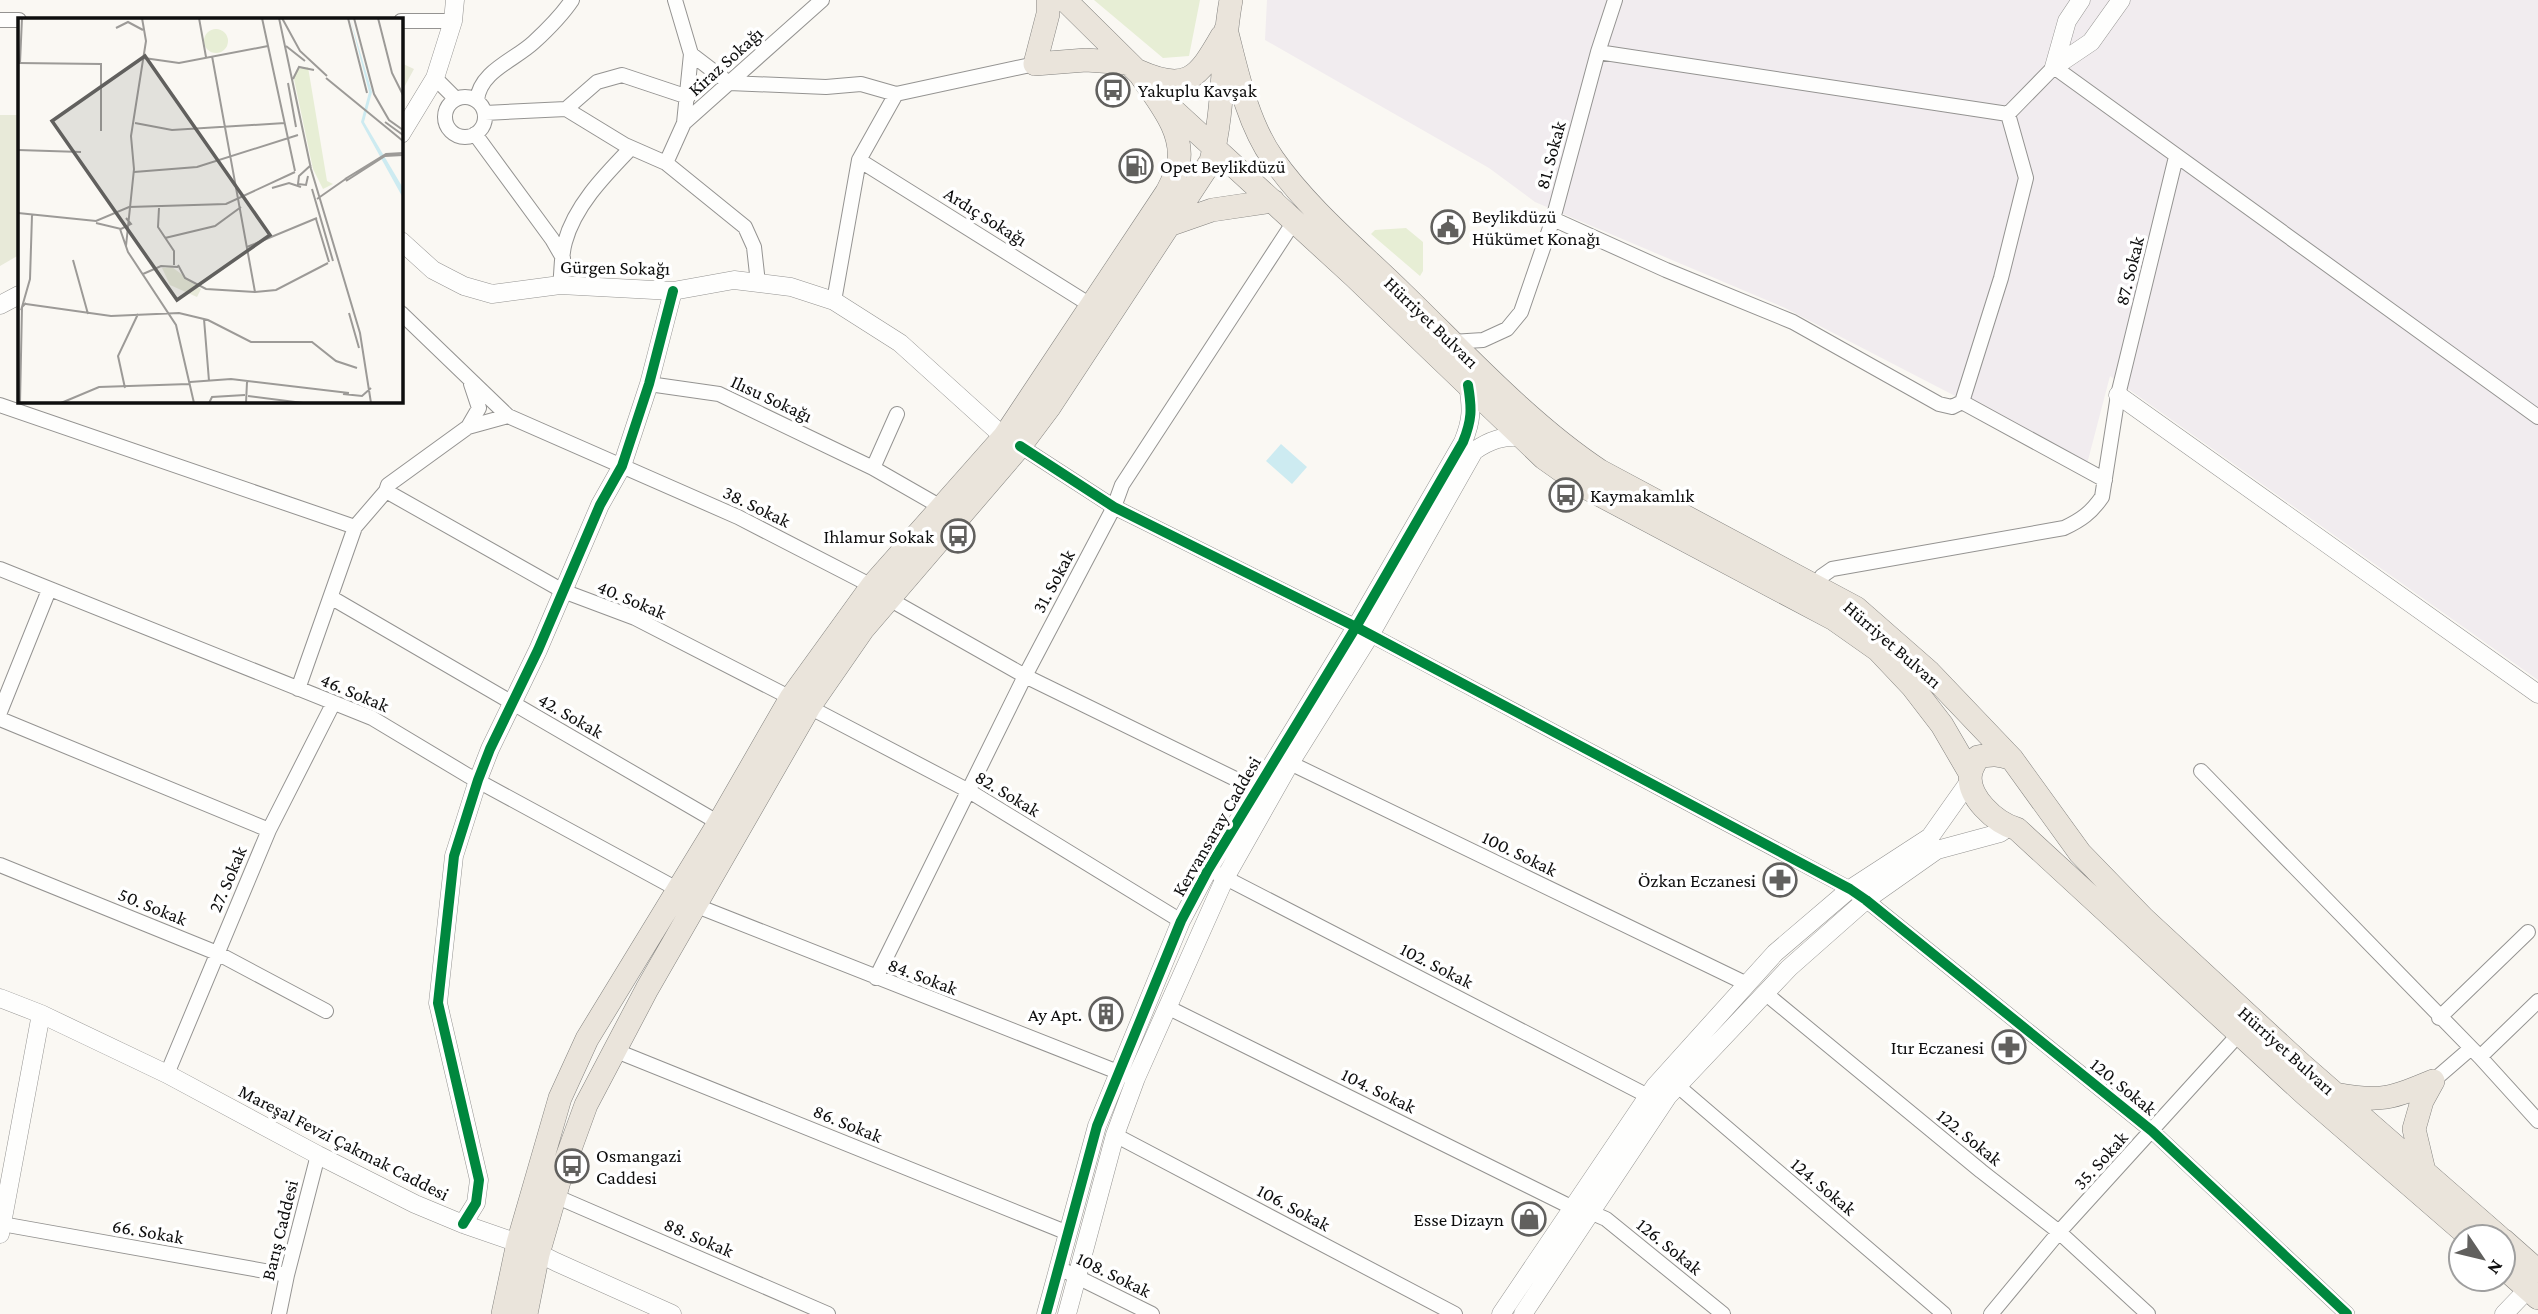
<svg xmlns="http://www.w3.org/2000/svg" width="2538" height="1314" viewBox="0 0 2538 1314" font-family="'Crimson Pro',serif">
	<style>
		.industrial { fill: #f1ecef }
		.green { fill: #e7eed5 }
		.cemetery { fill: #e8ead9 }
		.water { fill: #cdebf1 }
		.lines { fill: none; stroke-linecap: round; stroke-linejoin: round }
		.minor-casing { stroke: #949391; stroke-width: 16 }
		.tertiary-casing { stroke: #949391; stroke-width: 19 }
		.primary-casing { stroke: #82817e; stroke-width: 24 }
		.minor { stroke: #fefefd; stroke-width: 14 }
		.tertiary { stroke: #fefefd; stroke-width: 18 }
		.primary { stroke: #eae4db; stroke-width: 23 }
		.cycleway-casing { stroke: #fff; stroke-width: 15 }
		.cycleway { stroke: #00873e; stroke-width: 10 }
		.labels { text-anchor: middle; stroke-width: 7; stroke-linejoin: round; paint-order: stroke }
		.street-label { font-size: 19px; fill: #0e0e0e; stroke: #fff }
		.poi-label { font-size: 19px; fill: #0e0e0e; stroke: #fff; text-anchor: start }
		.inset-road { fill: none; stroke: #9c9a97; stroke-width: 2 }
		.view { fill: #61605e; fill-opacity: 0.15; stroke: #61605e; stroke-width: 3.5 }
		.inset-edge { fill: none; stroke: #0e0e0e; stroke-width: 3.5 }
	</style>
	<rect width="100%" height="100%" fill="#faf8f3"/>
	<path class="industrial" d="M 1267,0 L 2538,0 L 2538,680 L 2110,376 L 2087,464 L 1783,307 L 1535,202 L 1489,168 L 1265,40 Z"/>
	<path class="green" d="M 1094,0 L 1200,0 L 1189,56 L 1163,58 Z
		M 1406,228 L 1423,242 L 1423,271 L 1420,276 L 1371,234 L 1375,230 Z"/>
	<path class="cemetery" d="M 401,63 L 414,69 L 401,93 Z
		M 0,115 L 19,115 L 19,255 L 0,266 Z"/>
	<path class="water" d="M 1281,444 L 1307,467 L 1292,484 L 1266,461 Z"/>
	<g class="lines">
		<defs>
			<path id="minor" d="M 675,0 L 691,54 L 729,83
				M 1615,0 L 1598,52 L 2008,114
				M 0,20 L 19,20
				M 401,21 L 453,21
				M 691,54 L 684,123 L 666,163 L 745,227 L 754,247 L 758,283
				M 435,78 L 456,99
				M 729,83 L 826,87 L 861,84 L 896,94 L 1035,64
				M445 117a20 20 0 1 1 40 0a20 20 0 1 1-40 0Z
				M 477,100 C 480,71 515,60 534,42 C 547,30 562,15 572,0
				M 566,109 L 625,145 L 666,163
				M 485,113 L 566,109 L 597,82 L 622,75 L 688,97
				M 2008,114 L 2054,67 L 2538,417
				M 684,123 L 822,0
				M 475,134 L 552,239 L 563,258
				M 859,160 L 1092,306
				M 1553,219 L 1666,270 L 1793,322 L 1939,404 L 1952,407 L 1962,402 L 2001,278 L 2026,178 L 2008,114
				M 560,285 C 562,271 561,255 565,242 C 575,205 606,174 631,148
				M 834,301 L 859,160 L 896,94
				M 401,313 L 508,416
				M 1452,342 L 1483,340 L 1507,329 L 1521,312 L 1553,219 L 1598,52
				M 649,384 L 719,394 L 873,468 L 941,507
				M 1962,402 L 2105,480
				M 0,405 L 355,527 L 386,491 L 388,485 L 468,427 L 508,416 L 738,517 L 872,586
				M 468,427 L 479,408 L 471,384
				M 1020,446 L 1114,507 L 1356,627 L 1850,889
				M 873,468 L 897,414
				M 386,491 L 563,591 L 635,618 L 791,698
				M 0,569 L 372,718 L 467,775 L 677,889
				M 1816,585 L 1822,576 L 1832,569 L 2064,528 C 2081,520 2091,513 2102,497 L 2118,395 L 2176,157
				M 332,598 L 719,823
				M 889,599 L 1025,676 L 1258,790
				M 298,689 L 355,527
				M 809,707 L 969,791 L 1181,921
				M 0,712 L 49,590
				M 0,719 L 269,830
				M 1283,756 L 1290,763 L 1747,984
				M 2201,771 L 2480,1057 L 2538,1121
				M 0,865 L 217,953 L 326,1011
				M 1216,873 L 1648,1096
				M 1866,900 L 2152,1131 L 2347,1314
				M 697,906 L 1128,1076
				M 876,978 L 1025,676 L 1114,507 L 1122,485 L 1295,220
				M 1765,993 L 1981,1171 L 2059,1232 L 2148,1314
				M 1167,1007 L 1573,1208
				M 2439,1018 L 2528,932
				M 614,1050 L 1068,1233
				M 2480,1057 L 2538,1001
				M 167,1074 L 269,830 L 333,704
				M 2433,1081 L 2470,1049
				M 1679,1087 L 1944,1314
				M 1115,1135 L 1455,1314
				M 555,1196 L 828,1314
				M 1590,1212 L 1606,1219 L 1723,1314
				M 2,1224 L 287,1275
				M 1059,1268 L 1152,1314
				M 279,1314 L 287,1275 L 318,1155
				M 1991,1314 L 2059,1232 L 2239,1034"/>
			<path id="tertiary" d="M 2054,67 L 2091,42 L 2121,0
				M 2054,67 L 2067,21 L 2081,0
				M 401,134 L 435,78 L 453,21 L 455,0
				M 401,241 L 433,270 L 464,286 L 492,294 L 560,285 L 673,291 L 734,280 L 791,287 L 834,301 L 900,343 L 1004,437
				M 0,305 L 19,295
				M 2118,395 L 2538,694
				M 0,998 L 41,1014 L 167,1074 L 318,1155 L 415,1204 L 463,1224 L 518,1243 L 556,1262 L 672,1314
				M 463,1224 L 476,1203 L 479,1180 L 438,1003 L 454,856 L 478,780 L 490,749 L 538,650 L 600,505 L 622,466 L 649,384 L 673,291
				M 0,1234 L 41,1014
				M 1046,1314 L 1097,1126 L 1181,921 L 1208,870 L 1356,627 L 1463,442 C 1472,420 1472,409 1468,385
				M 1067,1314 L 1115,1135 L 1136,1078 L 1225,878 L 1290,763 L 1370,635 L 1474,451 C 1490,440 1502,436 1522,437
				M 1501,1314 L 1655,1086 L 1775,953 L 1850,889 L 1930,837 L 1971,779
				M 1523,1314 L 1668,1096 L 1789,968 L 1866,900 L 1937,850 L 2000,833 L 2009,827
				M 2504,1314 L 2528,1289"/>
			<path id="primary" d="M 1048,0 L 1048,14 L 1035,64 L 1086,60 L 1128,63
				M 1065,0 L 1147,81
				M 1226,29 C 1237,72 1247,122 1273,159 C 1308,209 1358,250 1402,293 C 1463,352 1530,425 1600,471 L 1856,608 L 1929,672 L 2012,759 L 2080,853 L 2144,919 L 2302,1065 L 2499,1237
				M 1138,71 C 1187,93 1198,78 1222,36
				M 1172,109 L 1354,276 L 1544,458 L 1585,487 L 1834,619 L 1878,650 L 1912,686 L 1942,725 L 1970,773
				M 1169,225 L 1212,210 L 1273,201
				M 2012,759 C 2000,754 1991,754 1978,757 C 1976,761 1972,767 1971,772 C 1965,796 1996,823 2017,829 L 2305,1094 L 2470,1237
				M 2335,1094 C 2380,1103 2392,1098 2433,1081
				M 2424,1171 L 2414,1129 L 2422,1101 L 2433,1081
				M 2503,1240 L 2538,1271
				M 2503,1267 L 2538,1298
				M 503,1314 L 518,1243 L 560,1098 L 587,1039 L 719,823 L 791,698 L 872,586 L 1004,437 L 1167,192 C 1171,184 1176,175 1178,166 C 1186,131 1156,99 1138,71
				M 526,1314 L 538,1254 L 562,1171 L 586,1105 L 647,989 L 809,707 L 863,629 L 1020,446 L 1050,406 L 1211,161 C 1225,108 1221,53 1231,0"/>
		</defs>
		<use href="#minor" class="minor-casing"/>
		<use href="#tertiary" class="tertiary-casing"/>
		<use href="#primary" class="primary-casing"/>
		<use href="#minor" class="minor"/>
		<use href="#tertiary" class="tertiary"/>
		<use href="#primary" class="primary"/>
		<defs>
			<path id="cycleway" d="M 1020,446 L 1114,507 L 1356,627 L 1850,889 L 1866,900 L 2152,1131 L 2347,1314
				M 463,1224 L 476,1203 L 479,1180 L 438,1003 L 454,856 L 478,780 L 490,749 L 538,650 L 600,505 L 622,466 L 649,384 L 673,291
				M 1046,1314 L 1097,1126 L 1181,921 L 1208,870 L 1356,627 L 1463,442 C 1472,420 1472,409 1468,385"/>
		</defs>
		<use href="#cycleway" class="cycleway-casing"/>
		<use href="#cycleway" class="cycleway"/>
	</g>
	<defs>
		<symbol id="bus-ring" viewBox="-11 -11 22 22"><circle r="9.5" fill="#fff" stroke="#61605e" stroke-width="1.5"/><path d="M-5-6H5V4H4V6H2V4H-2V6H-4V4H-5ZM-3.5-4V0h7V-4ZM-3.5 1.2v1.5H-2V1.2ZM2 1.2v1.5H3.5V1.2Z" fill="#61605e"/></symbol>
		<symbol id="fuel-ring" viewBox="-11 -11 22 22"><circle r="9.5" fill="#fff" stroke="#61605e" stroke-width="1.5"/><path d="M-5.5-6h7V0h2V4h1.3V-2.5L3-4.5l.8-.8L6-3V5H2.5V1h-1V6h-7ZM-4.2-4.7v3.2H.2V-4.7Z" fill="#61605e"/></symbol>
		<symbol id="civic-ring" viewBox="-11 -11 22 22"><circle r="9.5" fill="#fff" stroke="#61605e" stroke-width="1.5"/><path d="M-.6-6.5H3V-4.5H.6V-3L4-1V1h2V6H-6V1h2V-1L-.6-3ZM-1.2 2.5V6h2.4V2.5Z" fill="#61605e"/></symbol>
		<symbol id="pharmacy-ring" viewBox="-11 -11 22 22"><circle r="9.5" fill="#fff" stroke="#61605e" stroke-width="1.5"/><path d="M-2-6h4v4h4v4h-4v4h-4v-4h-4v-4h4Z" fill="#61605e"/></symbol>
		<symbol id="building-ring" viewBox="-11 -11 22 22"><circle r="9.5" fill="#fff" stroke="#61605e" stroke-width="1.5"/><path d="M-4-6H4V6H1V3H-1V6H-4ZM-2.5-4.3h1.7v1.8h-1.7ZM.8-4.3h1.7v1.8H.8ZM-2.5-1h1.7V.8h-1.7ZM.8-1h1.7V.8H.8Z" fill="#61605e"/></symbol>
		<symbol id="shop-ring" viewBox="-11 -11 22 22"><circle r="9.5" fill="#fff" stroke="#61605e" stroke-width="1.5"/><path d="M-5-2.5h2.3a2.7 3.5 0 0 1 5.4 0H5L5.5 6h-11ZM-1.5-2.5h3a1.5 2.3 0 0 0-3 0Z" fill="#61605e"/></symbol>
	</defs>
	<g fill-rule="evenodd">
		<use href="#bus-ring" x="1094" y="71" width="38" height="38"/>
		<use href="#fuel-ring" x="1117" y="147" width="38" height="38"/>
		<use href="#civic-ring" x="1429" y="208" width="38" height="38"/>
		<use href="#bus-ring" x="1547" y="476" width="38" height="38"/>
		<use href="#bus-ring" x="939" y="517" width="38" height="38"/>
		<use href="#pharmacy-ring" x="1761" y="861" width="38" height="38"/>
		<use href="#building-ring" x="1087" y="995" width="38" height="38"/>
		<use href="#pharmacy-ring" x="1990" y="1028" width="38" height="38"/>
		<use href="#bus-ring" x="553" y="1147" width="38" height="38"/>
		<use href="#shop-ring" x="1510" y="1200" width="38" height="38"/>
	</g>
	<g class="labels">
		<g class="street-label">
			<text transform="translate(725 61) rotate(-42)" y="7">Kiraz Sokağı</text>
			<text transform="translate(1550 155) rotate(-75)" y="7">81. Sokak</text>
			<text transform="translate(986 216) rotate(32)" y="7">Ardıç Sokağı</text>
			<text transform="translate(615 267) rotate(1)" y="7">Gürgen Sokağı</text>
			<text transform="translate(2129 271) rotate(-76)" y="7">87. Sokak</text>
			<text transform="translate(1432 322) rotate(44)" y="7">Hürriyet Bulvarı</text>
			<text transform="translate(772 398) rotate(25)" y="7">Ilısu Sokağı</text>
			<text transform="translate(757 506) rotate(26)" y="7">38. Sokak</text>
			<text transform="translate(1053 581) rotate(-62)" y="7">31. Sokak</text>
			<text transform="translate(632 599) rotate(23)" y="7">40. Sokak</text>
			<text transform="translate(1893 644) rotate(41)" y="7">Hürriyet Bulvarı</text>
			<text transform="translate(355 692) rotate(23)" y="7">46. Sokak</text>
			<text transform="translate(571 715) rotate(30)" y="7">42. Sokak</text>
			<text transform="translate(1008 793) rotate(31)" y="7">82. Sokak</text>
			<text transform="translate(1216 826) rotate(-60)" y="7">Kervansaray Caddesi</text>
			<text transform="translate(1520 853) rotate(26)" y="7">100. Sokak</text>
			<text transform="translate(227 879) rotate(-67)" y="7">27. Sokak</text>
			<text transform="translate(153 906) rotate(22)" y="7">50. Sokak</text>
			<text transform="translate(1437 965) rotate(27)" y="7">102. Sokak</text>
			<text transform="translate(923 976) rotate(21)" y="7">84. Sokak</text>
			<text transform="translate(2287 1050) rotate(42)" y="7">Hürriyet Bulvarı</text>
			<text transform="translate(2124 1086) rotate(39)" y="7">120. Sokak</text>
			<text transform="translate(1379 1090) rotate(26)" y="7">104. Sokak</text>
			<text transform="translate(848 1123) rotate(22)" y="7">86. Sokak</text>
			<text transform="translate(1970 1137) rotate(39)" y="7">122. Sokak</text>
			<text transform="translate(344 1142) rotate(27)" y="7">Mareşal Fevzi Çakmak Caddesi</text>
			<text transform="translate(2100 1160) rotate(-48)" y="7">35. Sokak</text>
			<text transform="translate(1824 1186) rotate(40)" y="7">124. Sokak</text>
			<text transform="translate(1294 1207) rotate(28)" y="7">106. Sokak</text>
			<text transform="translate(279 1230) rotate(-76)" y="7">Barış Caddesi</text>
			<text transform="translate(148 1231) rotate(10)" y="7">66. Sokak</text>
			<text transform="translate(699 1237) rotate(23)" y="7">88. Sokak</text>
			<text transform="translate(1670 1246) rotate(39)" y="7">126. Sokak</text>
			<text transform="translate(1114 1274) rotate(26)" y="7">108. Sokak</text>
		</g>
		<g class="poi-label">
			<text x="1138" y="97">Yakuplu Kavşak</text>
			<text x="1160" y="173">Opet Beylikdüzü</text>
			<text x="1472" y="223">Beylikdüzü<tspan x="1472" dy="22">Hükümet Konağı</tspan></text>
			<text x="1590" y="502">Kaymakamlık</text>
			<text x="934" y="543" text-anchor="end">Ihlamur Sokak</text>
			<text x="1756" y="887" text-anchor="end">Özkan Eczanesi</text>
			<text x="1082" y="1021" text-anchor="end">Ay Apt.</text>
			<text x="1984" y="1054" text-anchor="end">Itır Eczanesi</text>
			<text x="596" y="1162">Osmangazi<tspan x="596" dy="22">Caddesi</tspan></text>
			<text x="1504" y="1226" text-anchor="end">Esse Dizayn</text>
		</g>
	</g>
	<g transform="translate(18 18)">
		<rect width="385" height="385" fill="#faf8f3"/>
		<path d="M186 23a12 12 0 1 1 24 0a12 12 0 1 1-24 0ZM 290,49 L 309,163 L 315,166 L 305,171 L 295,151 L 276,61 L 279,51 Z" fill="#e7eed5"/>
		<path d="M 154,249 L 183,271 L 179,279 L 152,267 L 144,250 Z" fill="#e8ead9"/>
		<path d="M 332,0 L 354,74 L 346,104 L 385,170 L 385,180 L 343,104 L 351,74 Z" fill="#cdebf1"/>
		<path class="inset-road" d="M 181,0 L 188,39M 244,0 L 277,153M 261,0 L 293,151 L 342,315 L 353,385M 264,0 L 282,33 L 309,58M 330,0 L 349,75M 336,0 L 356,76 L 371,102 L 385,112M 360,0 L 374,55 L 385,77M 98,10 L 110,4 L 125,12M 268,28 L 287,43M 194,38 L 237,274M 126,40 L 161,45 L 250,28M 0,45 L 83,46 L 83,113M 2,45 L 4,0M 308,60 L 385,123M 275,61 L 281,49 L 296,52M 270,65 L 278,109M 367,104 L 385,117M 117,105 L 154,112 L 267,105M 0,132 L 63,134M 116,154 L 179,149 L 280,117M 290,158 L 288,167 L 280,166 L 281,158 L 293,147M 327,161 L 368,136 L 385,135M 328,163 L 367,138 L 385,137M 254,170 L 271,165 L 283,169M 294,171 L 315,243M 299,181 L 329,160M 141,190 L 140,209 L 156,233 L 156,247M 0,195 L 78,203 L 111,189 L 208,186 L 277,154M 298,201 L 311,244M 78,205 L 103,211 L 113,206 L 108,200M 102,211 L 110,234 L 158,307 L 176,385M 147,220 L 197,208 L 223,189M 108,228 L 116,151 L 113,118 L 128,23 L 124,0M 229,229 L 299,200M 55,242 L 70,296M 160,247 L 167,260 L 188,271 L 237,274 L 258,272 L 310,245M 125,256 L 143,248 L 160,249M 8,285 L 4,289 L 12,261 L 14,197M 8,286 L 93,298 L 161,295 L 190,302 L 233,324 L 294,324 L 318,343 L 339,350M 331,295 L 341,330M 186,301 L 191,363M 172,364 L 213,361 L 331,375M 107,370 L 100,338 L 120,296M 325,376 L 344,378 L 353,370M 230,378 L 285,385M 2,385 L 4,289M 43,385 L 81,369 L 171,366M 191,385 L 194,379 L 227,377M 228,385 L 229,364"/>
		<path class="view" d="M 127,38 L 252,217 L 159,282 L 34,103 Z"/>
		<rect width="385" height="385" class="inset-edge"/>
	</g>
	<g transform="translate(2482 1258) rotate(125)"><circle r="33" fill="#ffffff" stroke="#9f9f9f" stroke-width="2"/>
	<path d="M0-5L12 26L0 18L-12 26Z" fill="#61605e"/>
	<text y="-10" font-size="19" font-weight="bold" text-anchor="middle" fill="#0e0e0e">N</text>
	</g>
</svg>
